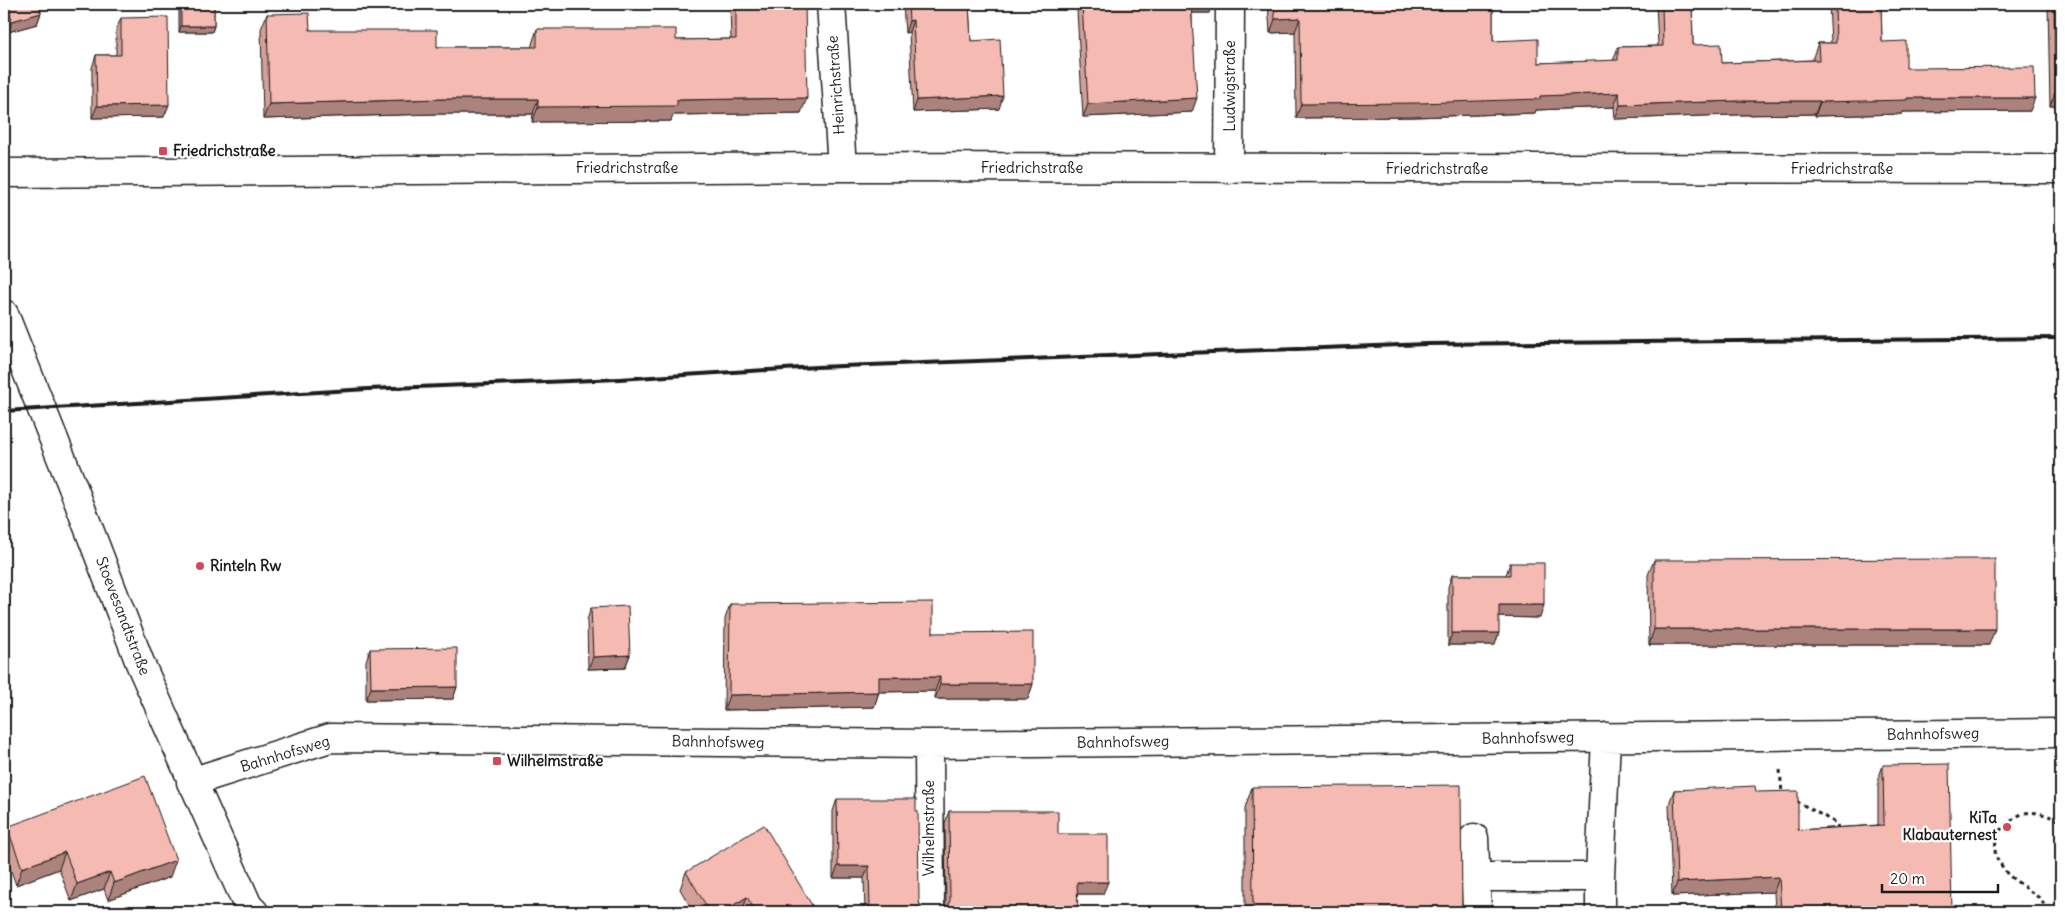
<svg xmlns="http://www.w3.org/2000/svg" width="2065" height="916" viewBox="0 0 2065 916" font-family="Delius,sans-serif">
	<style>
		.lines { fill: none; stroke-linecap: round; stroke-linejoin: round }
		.minor-casing { stroke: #1c1c1c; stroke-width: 31 }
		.path { stroke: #1c1c1c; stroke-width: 3; stroke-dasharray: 4 4; stroke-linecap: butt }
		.minor { stroke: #fff; stroke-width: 28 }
		.rail { stroke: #1c1c1c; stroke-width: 4 }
		.wall { fill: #d3a098; stroke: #1c1c1c }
		.shaded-wall { fill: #ac827c; stroke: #1c1c1c }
		.building { fill: #f5bab1; stroke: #1c1c1c }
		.poi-dot { fill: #d1495b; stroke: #fff; stroke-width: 2 }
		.labels { text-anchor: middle; stroke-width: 4.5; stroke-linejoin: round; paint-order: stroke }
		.street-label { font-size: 15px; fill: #1c1c1c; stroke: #fff }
		.poi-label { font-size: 15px; font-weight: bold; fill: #1c1c1c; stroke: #fff; text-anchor: start }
	</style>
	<rect width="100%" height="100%" fill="#fff"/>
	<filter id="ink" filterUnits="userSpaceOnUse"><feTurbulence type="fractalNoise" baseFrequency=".02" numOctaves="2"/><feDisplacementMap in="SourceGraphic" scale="10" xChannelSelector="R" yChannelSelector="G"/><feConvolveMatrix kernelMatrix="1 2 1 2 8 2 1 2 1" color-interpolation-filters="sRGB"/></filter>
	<g filter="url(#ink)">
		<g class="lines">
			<defs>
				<path id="minor" d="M 831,4 L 842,167
					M 1229,169 L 1230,4
					M 4,173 L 842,167 L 2061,169
					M 4,314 L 74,490 L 140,663 L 248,906 L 254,912
					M 929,744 L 930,912
					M 191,782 L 330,738 L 929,744 L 2061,733
					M 1474,838 L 1477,912
					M 1476,877 L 1600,877 L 1600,912
					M 1600,877 L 1606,737"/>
			</defs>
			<use href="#minor" class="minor-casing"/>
			<path class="path" d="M 1780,770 L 1782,793
				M 1796,801 L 1836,823 L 1839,830
				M 2046,912 L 2042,900 L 2008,875 L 1995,856 L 1996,834 C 2022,809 2028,807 2061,821"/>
			<use href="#minor" class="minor"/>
			<path class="rail" d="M 4,411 L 368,389 L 619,379 L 816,367 L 1427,344 L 2061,338"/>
		</g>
		<path class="wall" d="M 4,4 L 39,4 L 41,13 L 37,24 L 8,32 L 4,16 Z
			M 179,4 L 214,4 L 214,26 L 212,32 L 179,32 Z
			M 730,4 L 805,4 L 801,113 L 673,115 L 671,121 L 532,122 L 533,114 L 434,114 L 263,119 L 261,29 L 267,14 L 310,30 L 437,47 L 532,47 L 532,44 L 537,29 L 676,40 L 731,39 Z
			M 903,4 L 969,4 L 971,41 L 999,109 L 913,112 L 909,32 L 905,33 Z
			M 1080,4 L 1213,4 L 1210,13 L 1192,13 L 1192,112 L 1083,117 L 1077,11 Z
			M 1268,4 L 1493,4 L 1493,41 L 1538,63 L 1613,61 L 1618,47 L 1658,46 L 1656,4 L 1692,4 L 1693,45 L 1722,63 L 1813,60 L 1813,57 L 1818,43 L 1831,43 L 1829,4 L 1881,4 L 1882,42 L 1906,68 L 2030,111 L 1903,112 L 1902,114 L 1815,116 L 1815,114 L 1732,115 L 1615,119 L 1614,107 L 1536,110 L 1535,113 L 1414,117 L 1296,118 L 1295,32 L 1270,33 Z
			M 2048,4 L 2061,4 L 2061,106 L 2050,106 Z
			M 121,18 L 164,117 L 92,118 L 92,68 L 96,55 L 116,55 L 116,30 Z
			M 1654,560 L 1989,645 L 1649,645 L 1648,575 Z
			M 1510,563 L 1540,618 L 1499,617 L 1495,645 L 1448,645 L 1448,587 L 1452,575 L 1506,575 Z
			M 730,604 L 933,633 L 1033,684 L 1028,699 L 935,699 L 935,691 L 879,692 L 874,707 L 724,710 L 725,619 Z
			M 591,608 L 630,655 L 625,668 L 588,669 L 587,620 Z
			M 370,649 L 457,687 L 453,699 L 366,700 L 366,661 Z
			M 1883,765 L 1952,912 L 1775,912 L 1774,892 L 1672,896 L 1669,804 L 1674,790 L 1756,792 L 1798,830 L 1878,825 L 1878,780 Z
			M 1252,787 L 1462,912 L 1245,912 L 1245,808 Z
			M 837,799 L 919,901 L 921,908 L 925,912 L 865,912 L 864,878 L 833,878 L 833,811 Z
			M 949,811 L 1058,834 L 1103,894 L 1077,894 L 946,910 L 945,823 Z
			M 7,827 L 170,877 L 108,900 L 104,889 L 71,901 L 59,869 L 16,885 L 4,851 L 4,836 Z
			M 686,872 L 811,912 L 693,912 L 680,889 Z"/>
		<path class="shaded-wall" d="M 1189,4 L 1213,4 L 1210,13 L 1186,13 Z
			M 41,13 L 37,24 L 8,32 L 12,21 Z
			M 1300,18 L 1295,32 L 1270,33 L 1275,19 Z
			M 913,20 L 909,32 L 905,33 L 909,21 Z
			M 181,26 L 214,26 L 212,32 L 179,32 Z
			M 2056,90 L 2061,90 L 2061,106 L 2050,106 Z
			M 1619,93 L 1614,107 L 1536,110 L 1535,113 L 1414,117 L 1296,118 L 1301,104 Z
			M 1003,96 L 999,109 L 913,112 L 917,100 Z
			M 807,98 L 801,113 L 673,115 L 671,121 L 532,122 L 538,107 L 677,100 Z
			M 1197,98 L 1192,112 L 1083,117 L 1088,104 Z
			M 1907,98 L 2035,98 L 2030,111 L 1903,112 L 1902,114 L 1815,116 L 1820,102 Z
			M 440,99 L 538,99 L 533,114 L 434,114 L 263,119 L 269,104 Z
			M 1737,101 L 1820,101 L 1815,114 L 1732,115 L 1615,119 L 1620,105 Z
			M 169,105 L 164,117 L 92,118 L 97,106 Z
			M 1499,605 L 1544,605 L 1540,618 L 1495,617 Z
			M 1654,629 L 1995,629 L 1989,645 L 1649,645 Z
			M 1452,633 L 1499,633 L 1495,645 L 1448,645 Z
			M 630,655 L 625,668 L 588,669 L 593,657 Z
			M 879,677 L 940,677 L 935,691 L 874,692 Z
			M 940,684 L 1033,684 L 1028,699 L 935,699 Z
			M 457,687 L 453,699 L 366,700 L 371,688 Z
			M 879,692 L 874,707 L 724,710 L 729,695 Z
			M 65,852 L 59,869 L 16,885 L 22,868 Z
			M 176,860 L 170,877 L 108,900 L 114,883 Z
			M 838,866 L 869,866 L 864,878 L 833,878 Z
			M 110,872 L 104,889 L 71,901 L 77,884 Z
			M 1779,877 L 1774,892 L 1672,896 L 1677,882 Z
			M 1077,882 L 1108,882 L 1103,894 L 1073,894 Z
			M 747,897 L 742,912 L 722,912 Z
			M 813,907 L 811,912 L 804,912 Z"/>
		<path class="building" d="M 8,4 L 39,4 L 41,13 L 12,21 Z
			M 181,4 L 214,4 L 214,26 L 181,26 Z
			M 736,4 L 805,4 L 807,98 L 677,100 L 677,106 L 538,107 L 538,99 L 440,99 L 269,104 L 267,14 L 309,13 L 310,30 L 437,30 L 437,47 L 537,47 L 537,29 L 676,29 L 676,40 L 736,39 Z
			M 908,4 L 969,4 L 971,41 L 1000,39 L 1003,96 L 917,100 L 913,20 L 909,21 Z
			M 1082,4 L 1191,4 L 1197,98 L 1088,104 Z
			M 1274,4 L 1493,4 L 1493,41 L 1538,39 L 1538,63 L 1618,60 L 1618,47 L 1663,46 L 1662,4 L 1692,4 L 1693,45 L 1721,44 L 1722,63 L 1819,60 L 1818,43 L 1836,43 L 1835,4 L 1881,4 L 1882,42 L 1906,41 L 1906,68 L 2034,67 L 2035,98 L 1907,98 L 1907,100 L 1820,102 L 1820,101 L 1737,101 L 1620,105 L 1619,93 L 1540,96 L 1540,99 L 1419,103 L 1301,104 L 1300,18 L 1275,19 Z
			M 2054,4 L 2061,4 L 2061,90 L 2056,90 Z
			M 168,17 L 169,105 L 97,106 L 96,55 L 121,55 L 121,18 Z
			M 1995,559 L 1995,629 L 1654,629 L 1654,560 Z
			M 1510,563 L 1544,563 L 1544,605 L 1499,605 L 1499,633 L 1452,633 L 1452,575 L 1510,575 Z
			M 933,602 L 933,633 L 1033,632 L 1033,684 L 940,684 L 940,677 L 879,677 L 879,692 L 729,695 L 730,604 Z
			M 628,606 L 630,655 L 593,657 L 591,608 Z
			M 457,648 L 457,687 L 371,688 L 370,649 Z
			M 1949,764 L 1952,912 L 1781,912 L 1779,877 L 1677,882 L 1674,790 L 1755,786 L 1756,792 L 1798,791 L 1798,830 L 1884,825 L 1883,765 Z
			M 145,776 L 176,860 L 114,883 L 110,872 L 77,884 L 65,852 L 22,868 L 7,827 Z
			M 1461,785 L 1462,912 L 1253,912 L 1252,787 Z
			M 837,799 L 916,799 L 916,811 L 918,811 L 919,901 L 921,908 L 925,912 L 870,912 L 869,866 L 838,866 Z
			M 949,811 L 1058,811 L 1058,834 L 1108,834 L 1108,882 L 1077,882 L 1078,912 L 944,912 L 948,908 L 950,900 Z
			M 764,825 L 813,907 L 804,912 L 756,912 L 747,897 L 722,912 L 710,912 L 686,872 Z"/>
	</g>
	<g class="poi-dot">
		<rect x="158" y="146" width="10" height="10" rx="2.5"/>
		<circle cx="200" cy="566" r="5"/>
		<rect x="492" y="756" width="10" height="10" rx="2.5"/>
		<circle cx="2007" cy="827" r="5"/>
	</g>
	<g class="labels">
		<g class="street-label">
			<text transform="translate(836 85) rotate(-94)" y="5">Heinrichstraße</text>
			<text transform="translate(1230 86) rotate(-90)" y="5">Ludwigstraße</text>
			<text x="627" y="173">Friedrichstraße</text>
			<text x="1032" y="173">Friedrichstraße</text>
			<text x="1437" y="174">Friedrichstraße</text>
			<text x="1842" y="174">Friedrichstraße</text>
			<text transform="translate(123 616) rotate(69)" y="5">Stoevesandtstraße</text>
			<text transform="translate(1933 734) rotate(-1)" y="5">Bahnhofsweg</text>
			<text transform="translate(1528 738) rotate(-1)" y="5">Bahnhofsweg</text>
			<text transform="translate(718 742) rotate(1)" y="5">Bahnhofsweg</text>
			<text transform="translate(1123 742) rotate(-1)" y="5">Bahnhofsweg</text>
			<text transform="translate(285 754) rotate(-17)" y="5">Bahnhofsweg</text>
			<text transform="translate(929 828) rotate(-90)" y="5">Wilhelmstraße</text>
		</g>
		<g class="poi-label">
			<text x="173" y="156">Friedrichstraße</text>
			<text x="210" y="571">Rinteln Rw</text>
			<text x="507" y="766">Wilhelmstraße</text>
			<text x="1997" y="823" text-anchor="end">KiTa<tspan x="1997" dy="17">Klabauternest</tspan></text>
		</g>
	</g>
	<rect width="2065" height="916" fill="none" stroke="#fff" stroke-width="20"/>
	<rect x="10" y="10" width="2045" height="896" fill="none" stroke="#1c1c1c" stroke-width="2" filter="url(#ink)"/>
	<path d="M1882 884v8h116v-8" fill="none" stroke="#1c1c1c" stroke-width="2.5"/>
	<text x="1890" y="884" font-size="15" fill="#1c1c1c" stroke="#ffffff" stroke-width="4" paint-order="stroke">20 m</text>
</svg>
